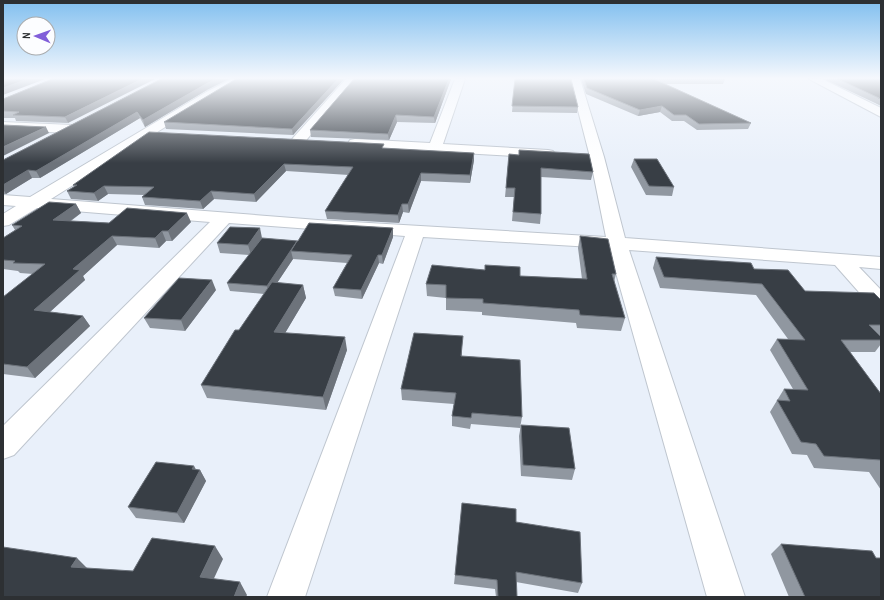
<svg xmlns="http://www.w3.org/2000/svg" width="884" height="600" viewBox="0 0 884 600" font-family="'Archivo Narrow',sans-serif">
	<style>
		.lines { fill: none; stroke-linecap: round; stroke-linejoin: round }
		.minor-casing { stroke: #bfc6cf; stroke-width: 2 }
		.minor { fill: #fff; fill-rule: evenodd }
		.wall { fill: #9097a0 }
		.shaded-wall { fill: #6d737b }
		.building { fill: #383e45; stroke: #6d737b }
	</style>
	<rect width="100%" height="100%" fill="#e9f0fa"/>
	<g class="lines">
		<defs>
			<path id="minor" d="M 232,79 L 245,79 L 216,95 L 51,199 L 318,220 L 606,237 L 590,157 L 570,79 L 580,79 L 604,157 L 625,238 L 881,257 L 881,269 L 859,267 L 881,290 L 881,310 L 873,308 L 835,265 L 629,250 L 745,597 L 707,597 L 609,248 L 423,237 L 305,597 L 267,597 L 405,236 L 229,223 L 14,455 L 3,459 L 3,426 L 210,222 L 37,208 L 9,225 L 3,226 L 3,214 L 16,206 L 3,205 L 3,195 L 30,197 L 208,91 Z
				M 346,79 L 357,79 L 303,144 L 293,144 L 291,141 L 293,138 Z
				M 455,79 L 465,79 L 443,144 L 548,150 L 553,151 L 555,154 L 553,157 L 548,158 L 355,147 L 350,146 L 348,143 L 350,140 L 355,139 L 430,143 Z
				M 809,79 L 822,79 L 881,108 L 881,117 Z
				M 3,122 L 72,125 L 78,129 L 72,133 L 3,130 Z"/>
		</defs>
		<use href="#minor" class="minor-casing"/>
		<use href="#minor" class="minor"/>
	</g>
	<path class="wall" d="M 52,79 L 68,123 L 16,121 L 15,118 L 3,118 L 3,99 Z
		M 161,79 L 207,90 L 145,127 L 140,118 L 40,178 L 32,178 L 6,194 L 3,194 L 3,160 Z
		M 344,79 L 293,135 L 166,129 L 164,122 Z
		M 354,79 L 451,79 L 435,123 L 397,122 L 389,140 L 311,137 L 310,130 Z
		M 515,79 L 578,107 L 577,113 L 512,112 Z
		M 581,79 L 725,79 L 723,84 L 664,84 L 751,123 L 748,129 L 697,130 L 684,121 L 672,121 L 660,112 L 638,116 L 586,94 Z
		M 824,79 L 881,79 L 881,106 L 875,103 Z
		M 384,148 L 474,160 L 470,183 L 421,181 L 409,213 L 403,212 L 399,223 L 327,219 L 325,211 L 349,175 L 286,171 L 256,202 L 214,199 L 203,209 L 145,205 L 142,197 L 145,195 L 108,194 L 98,201 L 71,199 L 67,191 L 74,187 L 73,185 Z
		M 509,154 L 593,172 L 591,180 L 541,177 L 541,214 L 540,224 L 512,221 L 514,197 L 505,197 Z
		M 634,159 L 674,187 L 672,196 L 646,195 L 631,167 Z
		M 76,204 L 81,213 L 71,221 L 109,223 L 191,222 L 172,241 L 166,241 L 159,248 L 117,245 L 83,276 L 85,280 L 50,312 L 83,316 L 90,326 L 35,378 L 3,374 L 3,297 L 33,274 L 20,273 L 18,271 L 3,269 L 3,238 L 15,230 L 12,225 Z
		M 580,236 L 616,274 L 614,282 L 625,318 L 621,331 L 577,328 L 576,323 L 482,315 L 482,312 L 446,310 L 446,298 L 427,296 L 426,284 L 520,276 L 582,279 L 578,248 Z
		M 393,237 L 383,264 L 379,263 L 362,299 L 335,296 L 333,288 L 347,263 L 293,259 L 277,283 L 303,285 L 306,298 L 285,333 L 347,350 L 326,410 L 207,398 L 201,385 L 264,294 L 230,291 L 227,283 L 249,255 L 220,253 L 217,243 L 262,238 L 261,240 L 298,241 Z
		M 656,257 L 754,269 L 805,291 L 881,300 L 881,344 L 875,352 L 850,352 L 881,394 L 881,490 L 869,472 L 814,468 L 807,455 L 792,454 L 770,412 L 784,389 L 793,389 L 770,350 L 777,339 L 788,339 L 756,295 L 660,288 L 653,268 Z
		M 216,290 L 185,331 L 150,328 L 144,318 Z
		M 462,347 L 462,356 L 522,417 L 520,428 L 471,424 L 470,429 L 452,426 L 452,416 L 454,404 L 402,400 L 401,389 Z
		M 521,425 L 575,469 L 572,480 L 521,476 L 519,436 Z
		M 196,470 L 200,470 L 206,481 L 184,523 L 136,518 L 128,507 Z
		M 516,522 L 582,583 L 578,593 L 516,582 L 517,597 L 496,597 L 495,589 L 454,584 L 455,575 Z
		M 781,544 L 876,558 L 881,597 L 789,597 L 771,554 Z"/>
	<path class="shaded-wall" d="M 28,79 L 45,79 L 3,95 L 3,88 Z
		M 142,79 L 155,79 L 68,123 L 65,117 Z
		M 216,79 L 229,79 L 207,90 L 145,127 L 143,120 L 206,84 Z
		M 338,79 L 344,79 L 293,135 L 292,129 Z
		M 449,79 L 451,79 L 435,123 L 434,117 Z
		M 662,106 L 660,112 L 638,116 L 640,110 Z
		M 137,112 L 140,118 L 40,178 L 36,171 Z
		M 396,115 L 397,122 L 389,140 L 388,134 Z
		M 46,127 L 49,133 L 3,156 L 3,147 Z
		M 474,153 L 474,160 L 470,183 L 470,175 Z
		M 284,164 L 286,171 L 256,202 L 254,194 Z
		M 28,170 L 32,178 L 6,194 L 3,189 L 3,185 Z
		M 421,173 L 421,181 L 409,213 L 408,204 Z
		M 104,186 L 108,194 L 98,201 L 94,193 Z
		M 211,191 L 214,199 L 203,209 L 200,201 Z
		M 76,204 L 81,213 L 59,229 L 53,220 Z
		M 402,204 L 403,212 L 399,223 L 398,215 Z
		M 187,213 L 191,222 L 172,241 L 168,231 Z
		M 260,228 L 262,238 L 251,255 L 248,245 Z
		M 393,228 L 393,237 L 383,264 L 382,255 Z
		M 162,231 L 166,241 L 159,248 L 155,238 Z
		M 112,236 L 117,245 L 83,276 L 85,280 L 41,320 L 34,310 L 73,269 Z
		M 297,241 L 291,251 L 293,259 L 269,295 L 267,286 Z
		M 378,255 L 379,263 L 362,299 L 361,290 Z
		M 212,280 L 216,290 L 185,331 L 181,320 Z
		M 303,285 L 306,298 L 278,345 L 274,332 Z
		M 83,316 L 90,326 L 35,378 L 27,367 Z
		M 345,337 L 347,350 L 326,410 L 323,397 Z
		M 194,466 L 198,473 L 200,470 L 206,481 L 184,523 L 177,513 L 192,469 Z
		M 215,546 L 223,559 L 209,589 L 200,577 Z
		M 77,558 L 90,571 L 71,567 Z
		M 240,582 L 247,595 L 246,597 L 234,597 Z"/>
	<path class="building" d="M 3,79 L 28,79 L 3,88 Z
		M 52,79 L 142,79 L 65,117 L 13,115 L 19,112 L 3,111 L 3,99 Z
		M 161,79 L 216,79 L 206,84 L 143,120 L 137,112 L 36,171 L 28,170 L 3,185 L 3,160 Z
		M 236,79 L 338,79 L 292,129 L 164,122 Z
		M 354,79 L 449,79 L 434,117 L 396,115 L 388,134 L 310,130 Z
		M 515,79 L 571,79 L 578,107 L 512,106 Z
		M 584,79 L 654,79 L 751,123 L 699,124 L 686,115 L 674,115 L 662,106 L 640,110 L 587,88 Z
		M 838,79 L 881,79 L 881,99 L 878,98 L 879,98 Z
		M 3,125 L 46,127 L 3,147 Z
		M 149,132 L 384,144 L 382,148 L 474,153 L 470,175 L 421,173 L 408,204 L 402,204 L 398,215 L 325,211 L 353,167 L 284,164 L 254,194 L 211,191 L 200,201 L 142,197 L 154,187 L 104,186 L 94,193 L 67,191 L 77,185 L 73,185 Z
		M 519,150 L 589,154 L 593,172 L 541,168 L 541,214 L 513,212 L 515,188 L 506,188 L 509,154 L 519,155 Z
		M 634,159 L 657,159 L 674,187 L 649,186 Z
		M 49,202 L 76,204 L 53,220 L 109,223 L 127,208 L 187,213 L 168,231 L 162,231 L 155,238 L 112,236 L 73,269 L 80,270 L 34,310 L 83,316 L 27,367 L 3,364 L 3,297 L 45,264 L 13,263 L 15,261 L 3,260 L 3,238 L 22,226 L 12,225 Z
		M 309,223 L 393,228 L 382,255 L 378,255 L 361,290 L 333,288 L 352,255 L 291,251 L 297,241 L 267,286 L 227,283 L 262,238 L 298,241 Z
		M 230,227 L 260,228 L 248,245 L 217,243 Z
		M 580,236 L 608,239 L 616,274 L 612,274 L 625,318 L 580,315 L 579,310 L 483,303 L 483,299 L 446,298 L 446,285 L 426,284 L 432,265 L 485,270 L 485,265 L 520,267 L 520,276 L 587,279 Z
		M 656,257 L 751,263 L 754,269 L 788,270 L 805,291 L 874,293 L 881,300 L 881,325 L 869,325 L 881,337 L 881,340 L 841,340 L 881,394 L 881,461 L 880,460 L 824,456 L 816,444 L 801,442 L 777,400 L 790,401 L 784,389 L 808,390 L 777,339 L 805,340 L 762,284 L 664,277 Z
		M 179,278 L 212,280 L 181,320 L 144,318 Z
		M 272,282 L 303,285 L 274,332 L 345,337 L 323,397 L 201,385 L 235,330 L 239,330 Z
		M 414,333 L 463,336 L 461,356 L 520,360 L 522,417 L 472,413 L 471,418 L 452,416 L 456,393 L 401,389 Z
		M 521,425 L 569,428 L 575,469 L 523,465 Z
		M 156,462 L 194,466 L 192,469 L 200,470 L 177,513 L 128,507 Z
		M 462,503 L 516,509 L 516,522 L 580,532 L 582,583 L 516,572 L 517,597 L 498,597 L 497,580 L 455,575 Z
		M 152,538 L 215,546 L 200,577 L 240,582 L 234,597 L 3,597 L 3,547 L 77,558 L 71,567 L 133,571 Z
		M 781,544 L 872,551 L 876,558 L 881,558 L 881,597 L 805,597 Z"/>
	<linearGradient id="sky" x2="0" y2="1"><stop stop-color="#81bfef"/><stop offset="0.48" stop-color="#f5f8fd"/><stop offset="1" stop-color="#f5f8fd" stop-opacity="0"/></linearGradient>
	<rect width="884" height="163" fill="url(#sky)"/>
	<rect width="884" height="600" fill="none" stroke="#2d3033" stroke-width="8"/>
	<g transform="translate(36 36) rotate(272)"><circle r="19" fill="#fcfdff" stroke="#a9abad"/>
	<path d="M0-3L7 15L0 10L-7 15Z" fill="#815ed9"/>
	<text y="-6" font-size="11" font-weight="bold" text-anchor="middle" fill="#2d3033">N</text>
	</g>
</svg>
